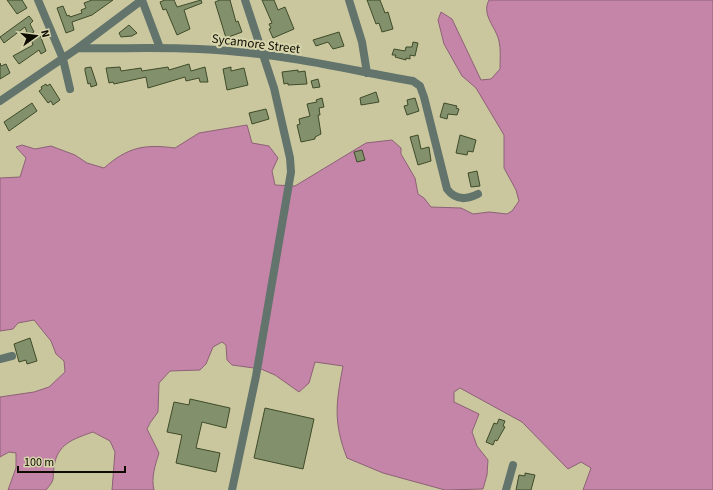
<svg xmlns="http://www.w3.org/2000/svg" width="713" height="490" viewBox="0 0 713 490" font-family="'Source Sans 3',sans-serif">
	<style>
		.water { fill: #c485a8; stroke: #8d6176 }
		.building { fill: #82906b; stroke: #3f4b29 }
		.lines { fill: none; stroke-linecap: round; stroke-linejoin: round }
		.street { stroke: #62746b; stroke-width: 8 }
		.labels { text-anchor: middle; stroke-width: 4; stroke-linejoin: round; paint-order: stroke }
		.street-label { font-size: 13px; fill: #0e0c01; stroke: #d6d4ab }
	</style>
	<rect width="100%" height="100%" fill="#cac79e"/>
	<path class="water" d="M 489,0 L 713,0 L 713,490 L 583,490 L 591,468 L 581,462 L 568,469 L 522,422 L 460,388 L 454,392 L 454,402 L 479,414 L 472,432 L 477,446 L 488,460 L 487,475 L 483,489 L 445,490 L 383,473 L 347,458 C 333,422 336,403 343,366 L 315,362 L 309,383 L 299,392 L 275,375 L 261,369 L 232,365 L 227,360 L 226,345 L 222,342 L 213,347 L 206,364 L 200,370 L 170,371 L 159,383 L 158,412 L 150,423 L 147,429 L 159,453 C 155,466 151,477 154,490 L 112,490 L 115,452 L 110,441 L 93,432 C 73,439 57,444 54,467 C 52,481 56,478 46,490 L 8,490 L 16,468 L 16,453 L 9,452 L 0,457 L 0,397 L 34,392 L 49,387 L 65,372 L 64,361 L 56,354 L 51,341 L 34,320 L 18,323 L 13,329 L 0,331 L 0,178 L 20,177 L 26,158 L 16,147 L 22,145 L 35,149 L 51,146 L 75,155 L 87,163 L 104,168 C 128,147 144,144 175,148 L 199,133 L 247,125 L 252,143 L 269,146 L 278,158 L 272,171 L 275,185 L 295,186 L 366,143 L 392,140 L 401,148 L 401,154 L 415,178 L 418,194 L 424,198 L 431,207 L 461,208 L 473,214 L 489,212 L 507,214 L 512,211 L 519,201 L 516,190 L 504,168 L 504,135 L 476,88 L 462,76 L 444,44 L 438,20 L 441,12 L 452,19 L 481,80 L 491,79 L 500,69 C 500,60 501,49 499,41 C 496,27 481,15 489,0 Z"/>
	<path class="building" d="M 7,0 L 22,0 L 27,8 L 17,14 Z
		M 92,0 L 113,0 L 92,15 L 72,22 L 74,30 L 66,33 L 57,8 L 63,6 L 67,16 L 69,15 L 70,17 L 82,13 L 81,10 L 86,8 L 84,3 Z
		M 165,0 L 174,0 L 177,7 L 201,0 L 202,3 L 184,10 L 190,29 L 177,35 L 166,9 L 163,10 L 160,2 Z
		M 220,0 L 230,0 L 236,22 L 238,21 L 242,32 L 226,38 L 215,2 Z
		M 262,0 L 274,0 L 278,10 L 285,7 L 294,29 L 273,38 L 269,29 L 271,28 L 269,24 L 272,23 Z
		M 367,0 L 380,0 L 385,13 L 388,12 L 393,29 L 382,32 L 379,23 L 376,24 Z
		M 29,16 L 33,21 L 30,24 L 34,32 L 28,35 L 25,27 L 4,43 L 0,37 Z
		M 129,25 L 137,33 L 132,36 L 121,37 L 119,33 Z
		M 339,32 L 344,46 L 333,49 L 328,42 L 316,46 L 313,40 Z
		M 40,35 L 46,51 L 41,54 L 39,50 L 19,64 L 13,56 L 33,45 L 31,39 Z
		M 413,42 L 418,43 L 415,56 L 410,55 L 410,59 L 406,58 L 406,60 L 395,57 L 396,55 L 392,55 L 394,49 L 405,51 L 406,47 L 412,47 Z
		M 0,63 L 1,66 L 6,64 L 10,73 L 0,79 Z
		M 189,64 L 191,71 L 205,67 L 208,82 L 200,82 L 199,78 L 186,81 L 185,77 L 148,88 L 146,77 L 114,84 L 113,82 L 109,83 L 106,68 L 120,67 L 121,71 L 141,68 L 142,71 L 168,67 L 169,70 Z
		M 91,67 L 97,85 L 91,87 L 90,83 L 88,84 L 85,71 L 85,68 Z
		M 231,67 L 231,71 L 244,68 L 248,85 L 227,90 L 223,69 Z
		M 298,70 L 298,72 L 305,71 L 307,84 L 288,85 L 288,83 L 284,84 L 282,72 Z
		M 318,79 L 320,87 L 313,88 L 311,81 Z
		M 46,84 L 47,86 L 50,84 L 60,100 L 53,105 L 51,101 L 48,103 L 39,91 L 42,89 L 41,87 Z
		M 376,92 L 379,102 L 361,105 L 360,98 Z
		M 322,98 L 324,107 L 319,108 L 320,115 L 318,115 L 321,134 L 315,137 L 315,139 L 301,142 L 297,125 L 300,124 L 299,119 L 310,116 L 307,104 L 317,102 L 316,100 Z
		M 415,98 L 419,111 L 407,115 L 404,106 L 408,105 L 407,100 Z
		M 32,103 L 37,111 L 9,131 L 4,122 Z
		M 444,103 L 457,106 L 456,108 L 459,109 L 457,115 L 448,114 L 447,119 L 440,117 Z
		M 266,109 L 269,119 L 252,124 L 249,113 Z
		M 418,135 L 421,149 L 429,147 L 431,161 L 418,165 L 410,137 Z
		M 460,135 L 476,140 L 473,152 L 468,151 L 467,155 L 456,153 Z
		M 362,150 L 365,160 L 357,162 L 354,152 Z
		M 477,171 L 480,186 L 471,187 L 468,173 Z
		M 30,338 L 37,361 L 27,364 L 26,360 L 19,362 L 14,344 Z
		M 190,399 L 230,408 L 226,428 L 202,422 L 196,448 L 220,453 L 216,472 L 176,463 L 182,435 L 167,432 L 174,402 L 189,405 Z
		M 265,408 L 314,419 L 303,469 L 254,458 Z
		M 499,419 L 505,421 L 503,426 L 505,427 L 497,441 L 495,440 L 493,445 L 486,442 L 494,423 L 497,424 Z
		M 525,473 L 535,475 L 531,490 L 516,490 L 519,475 L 525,476 Z"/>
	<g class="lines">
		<path class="street" d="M 38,0 L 63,59 L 70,89
			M 142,0 L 160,48
			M 349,0 L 362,42 L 367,73
			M 78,48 C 132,49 186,46 239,52 C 298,57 355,71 413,81 L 420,86 L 424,97 L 447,189 C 455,200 466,200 478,194
			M 0,101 L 78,48 L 142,0
			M 0,359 L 12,356
			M 232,490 L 256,376 L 291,172 L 290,158 L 274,88 L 245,0
			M 506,490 L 513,465"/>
	</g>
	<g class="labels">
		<g class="street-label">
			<text transform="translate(256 43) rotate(7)" y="5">Sycamore Street</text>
		</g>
	</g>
	<g transform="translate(36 36) rotate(76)" stroke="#d6d4ab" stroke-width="3" paint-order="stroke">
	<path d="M0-3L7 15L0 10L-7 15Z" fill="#0e0c01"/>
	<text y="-6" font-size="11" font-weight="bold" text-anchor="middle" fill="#0e0c01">N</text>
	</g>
	<path d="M18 466v6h107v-6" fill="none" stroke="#0e0c01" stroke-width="2"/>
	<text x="24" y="466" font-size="12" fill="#0e0c01" stroke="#d6d4ab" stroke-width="3" paint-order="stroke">100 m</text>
</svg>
